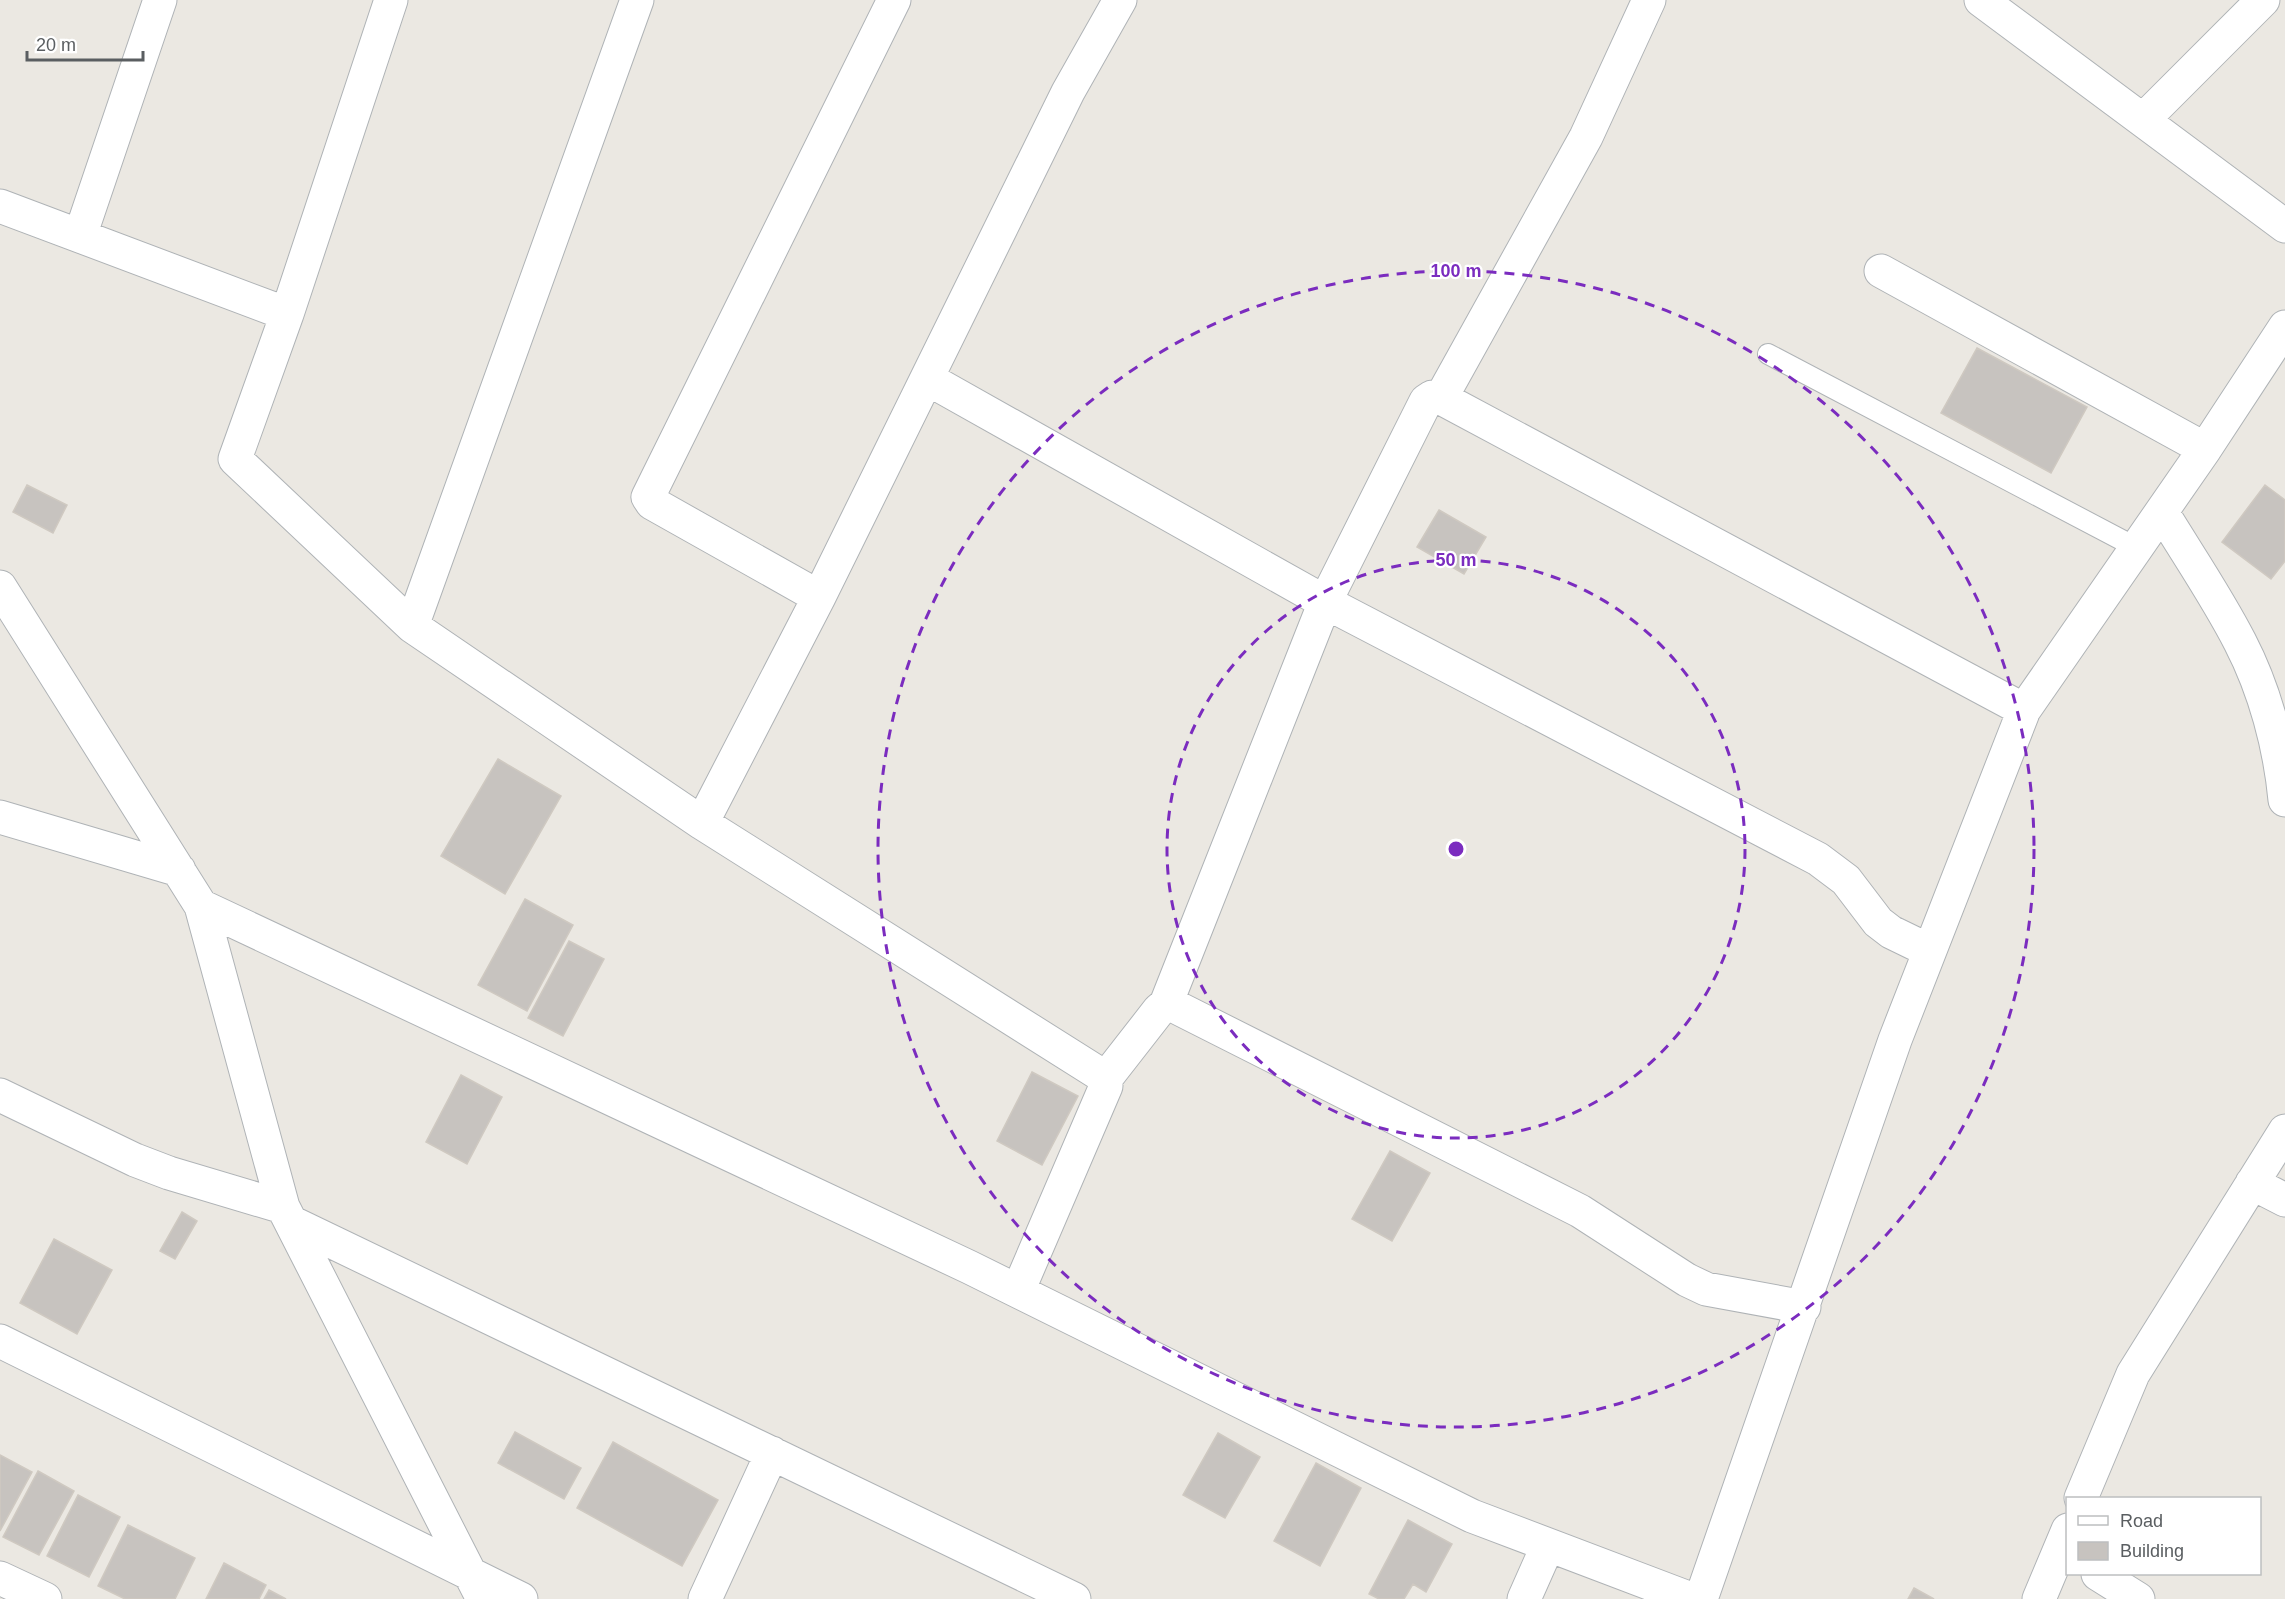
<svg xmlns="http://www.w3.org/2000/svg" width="2285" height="1599" viewBox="0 0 2285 1599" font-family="Arial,sans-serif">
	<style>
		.building { fill: #c7c3bf; stroke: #cfc9c1; stroke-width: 1.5 }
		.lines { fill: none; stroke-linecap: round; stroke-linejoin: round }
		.lane-casing { stroke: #afb3b6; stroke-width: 22 }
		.street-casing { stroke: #afb3b6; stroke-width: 35 }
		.lane { stroke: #fff; stroke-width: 20 }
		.street { stroke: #fff; stroke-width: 33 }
		.ring { fill: none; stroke: #7b2cbf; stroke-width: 3; stroke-dasharray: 10 8 }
		.centre { fill: #7b2cbf; stroke: #fff; stroke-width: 3 }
		.ring-label { font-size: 18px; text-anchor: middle; font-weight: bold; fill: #7b2cbf; stroke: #fff; stroke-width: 4.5; stroke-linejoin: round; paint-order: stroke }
	</style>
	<rect width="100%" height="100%" fill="#ebe8e2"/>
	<path class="building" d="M 1977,348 L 2087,407 L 2051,473 L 1941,413 Z
		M 27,485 L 67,505 L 53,533 L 13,512 Z
		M 2265,485 L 2285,500 L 2285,561 L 2271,579 L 2222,542 Z
		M 1439,510 L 1486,537 L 1464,574 L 1417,547 Z
		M 498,759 L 561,796 L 505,894 L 441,856 Z
		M 525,899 L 573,925 L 527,1011 L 478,985 Z
		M 569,941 L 604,959 L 563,1036 L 528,1018 Z
		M 1032,1072 L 1078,1096 L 1042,1165 L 997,1141 Z
		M 461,1075 L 502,1097 L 467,1164 L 426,1142 Z
		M 1390,1151 L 1430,1173 L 1392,1241 L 1352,1219 Z
		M 182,1212 L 197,1221 L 175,1259 L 160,1251 Z
		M 54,1239 L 112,1270 L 77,1334 L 20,1303 Z
		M 515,1432 L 581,1468 L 564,1499 L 498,1463 Z
		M 1218,1433 L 1260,1457 L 1225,1518 L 1183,1495 Z
		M 613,1442 L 718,1500 L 682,1566 L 577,1508 Z
		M 0,1455 L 32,1472 L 0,1531 Z
		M 1316,1463 L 1361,1488 L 1320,1566 L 1274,1541 Z
		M 38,1471 L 74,1491 L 39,1555 L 3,1537 Z
		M 78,1495 L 120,1517 L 89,1577 L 47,1556 Z
		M 1408,1520 L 1452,1544 L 1426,1592 L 1413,1584 L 1404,1599 L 1379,1599 L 1369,1594 Z
		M 128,1525 L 195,1558 L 175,1599 L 125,1599 L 98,1586 Z
		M 224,1563 L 266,1585 L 259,1599 L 206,1599 Z
		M 1914,1588 L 1934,1599 L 1908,1599 Z
		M 269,1590 L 286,1599 L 264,1599 Z"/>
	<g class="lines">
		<defs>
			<path id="lane" d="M 1768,354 L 2137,548"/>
			<path id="street" d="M 391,0 L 287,314 L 235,459 L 412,626 L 702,823 L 1106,1078 L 1106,1086 L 1018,1291
				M 1981,0 L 2285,226
				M 2144,119 L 2263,0
				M 0,206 L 287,314
				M 80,236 L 160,0
				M 1881,271 L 2205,449
				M 928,379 L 1325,602 L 1818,859 L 1846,880 L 1878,922 L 1891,932 L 1928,950
				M 1441,398 L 1586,137 L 1649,0
				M 2162,512 C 2188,555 2217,597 2240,642 C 2265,690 2280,747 2285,800
				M 0,587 L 201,906 L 283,1207 L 483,1599
				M 819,597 L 652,503 L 648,497 L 894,0
				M 412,626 L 637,0
				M 0,817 L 179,870
				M 702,823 L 819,597 L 1068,92 L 1120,0
				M 201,906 L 969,1267 L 1472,1516 L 1691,1599
				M 1166,1004 L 1325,602 L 1426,401 L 1432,397 L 1441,398 L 2024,710
				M 1106,1078 L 1159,1010 L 1166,1004 L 1176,1007 L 1580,1211 L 1687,1280 L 1706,1289 L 1804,1307
				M 0,1095 L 135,1160 L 169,1173 L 283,1207
				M 2252,1183 L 2285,1200
				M 293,1223 L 1074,1599
				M 0,1341 L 521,1599
				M 2081,1498 L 2133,1374 L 2285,1131
				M 2098,1574 L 2138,1599
				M 0,1578 L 45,1599
				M 705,1599 L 772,1453
				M 1524,1599 L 1548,1545
				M 1701,1599 L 1895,1040 L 2024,710 L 2205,449 L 2285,327
				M 2039,1599 L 2068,1530"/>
		</defs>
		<use href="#lane" class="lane-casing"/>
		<use href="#street" class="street-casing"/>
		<use href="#lane" class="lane"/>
		<use href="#street" class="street"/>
	</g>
	<g class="ring">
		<circle cx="1456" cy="849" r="289"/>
		<circle cx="1456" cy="849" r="578"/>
	</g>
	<circle cx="1456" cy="849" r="9" class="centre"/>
	<g class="ring-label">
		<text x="1456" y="277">100 m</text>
		<text x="1456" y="566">50 m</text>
	</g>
	<rect x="2066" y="1497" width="195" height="78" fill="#ffffff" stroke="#bdbfc0" stroke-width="1.5"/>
	<rect x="2078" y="1516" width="30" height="9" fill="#ffffff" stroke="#bdbfc0" stroke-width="1.5"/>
	<text x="2120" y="1527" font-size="18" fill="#5a5e61">Road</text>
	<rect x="2078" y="1542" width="30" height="18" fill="#c7c3bf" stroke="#bdbfc0" stroke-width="1.5"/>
	<text x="2120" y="1557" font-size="18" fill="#5a5e61">Building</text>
	<path d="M27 51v9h116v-9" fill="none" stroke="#5a5e61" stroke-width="3"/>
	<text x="36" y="51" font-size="18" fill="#5a5e61" stroke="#ffffff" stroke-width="4.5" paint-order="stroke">20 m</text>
</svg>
